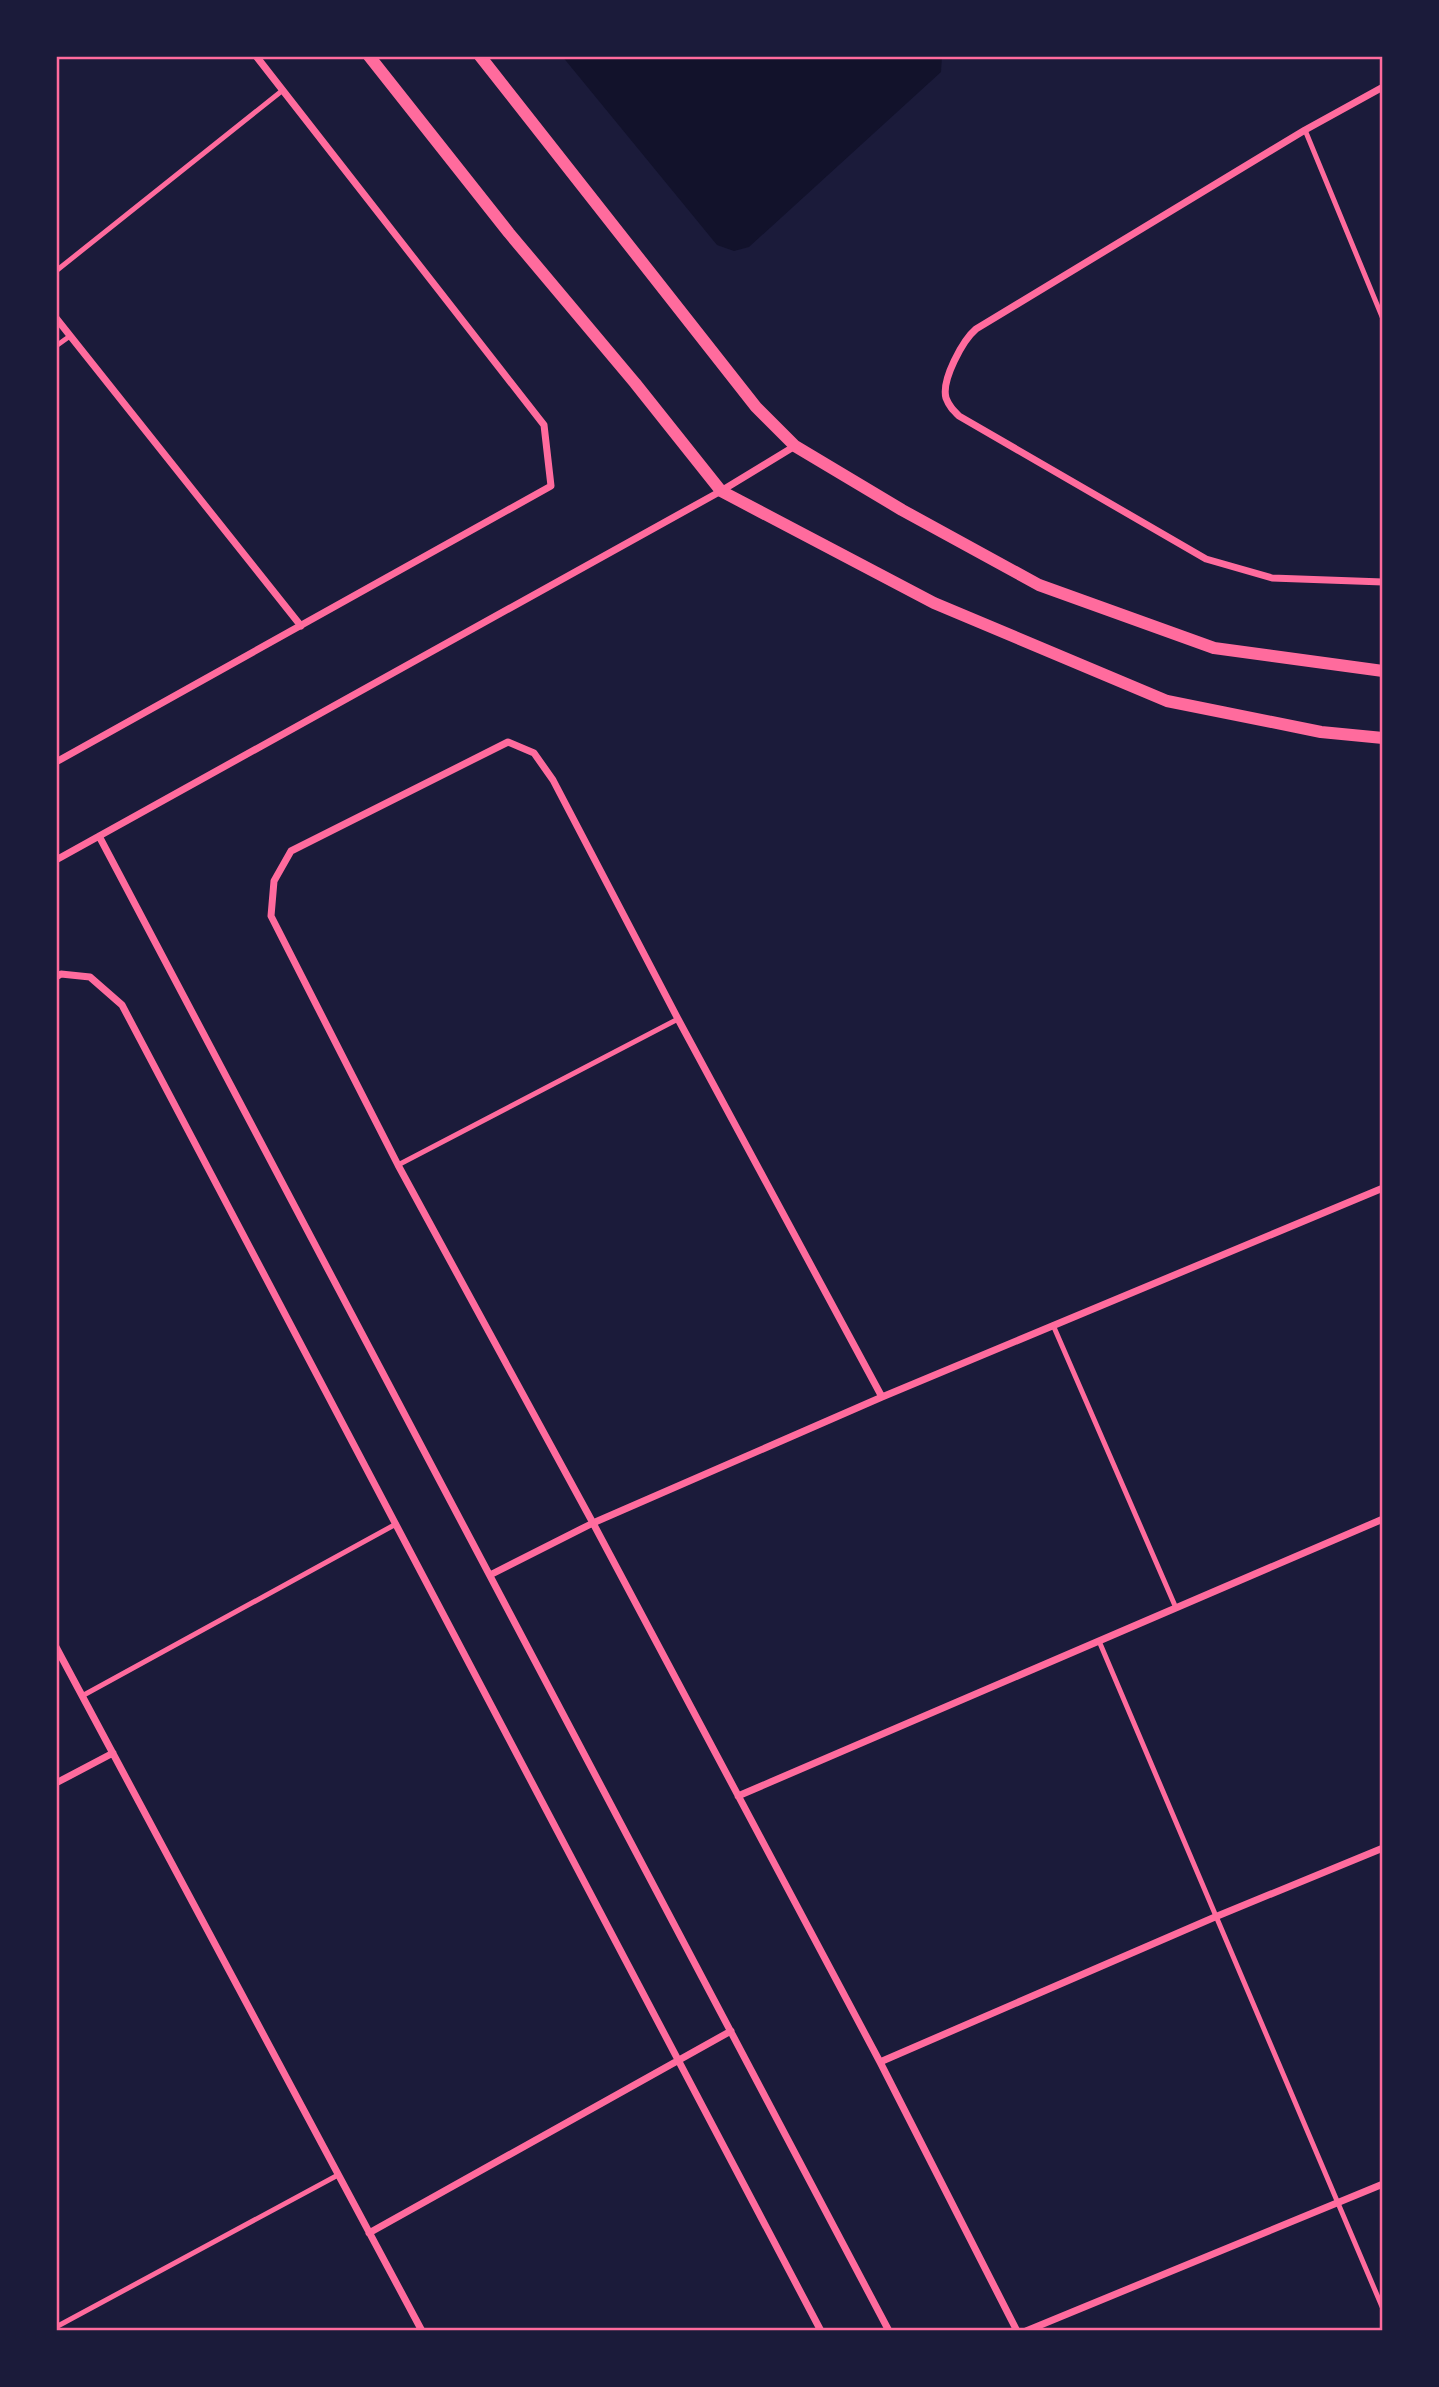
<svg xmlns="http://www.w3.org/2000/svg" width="1439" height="2387" viewBox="0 0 1439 2387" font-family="Raleway,sans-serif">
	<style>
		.water { fill: #12122b }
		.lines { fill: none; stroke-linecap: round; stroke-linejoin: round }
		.service { stroke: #ff6b9d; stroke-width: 5 }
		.minor { stroke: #ff6b9d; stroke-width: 7 }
		.tertiary { stroke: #ff6b9d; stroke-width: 12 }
		.neatline { fill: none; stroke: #ff6b9d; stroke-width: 2.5 }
	</style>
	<rect width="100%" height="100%" fill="#1b1b3a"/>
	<path class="water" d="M 562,56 L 942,56 L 941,72 L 749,247 L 734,251 L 717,245 Z"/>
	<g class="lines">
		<path class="service" d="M 1305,130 L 1383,319
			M 56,271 L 283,90
			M 56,346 L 70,336
			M 398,1165 L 678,1019
			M 1053,1325 L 1176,1608
			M 1099,1641 L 1383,2309
			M 82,1696 L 396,1524
			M 56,2327 L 338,2175"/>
		<path class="minor" d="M 1383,87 L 1305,130 L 976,329 C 963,340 941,380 946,398 C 949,406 953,410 959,416 L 1206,559 L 1272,578 L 1383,582
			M 56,318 L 301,626
			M 56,762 L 551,486 L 544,425 L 256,56
			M 99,836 L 889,2331
			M 56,860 L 721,491 L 795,446
			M 56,977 L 61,974 L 90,977 L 122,1005 L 821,2331
			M 882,1397 L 678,1019 L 553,780 L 534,753 L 508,742 L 291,851 L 274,881 L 271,916 L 398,1165 L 593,1523 L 880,2062 L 1017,2331
			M 490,1575 L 593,1523 L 882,1397 L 1383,1188
			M 56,1647 L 422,2331
			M 56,1783 L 113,1753
			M 738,1796 L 1383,1519
			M 880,2062 L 1215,1917 L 1383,1848
			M 369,2233 L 731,2031
			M 1026,2331 L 1383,2184"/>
		<path class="tertiary" d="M 369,56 L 509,233 L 635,383 L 721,491 L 934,603 L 1167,701 L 1321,732 L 1383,738
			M 480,56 L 756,407 L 795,446 L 902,510 L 1039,585 L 1214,648 L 1383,671"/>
	</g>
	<rect width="1439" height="2387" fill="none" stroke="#1b1b3a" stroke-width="116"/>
	<rect x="58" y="58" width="1323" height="2271" class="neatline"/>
</svg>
